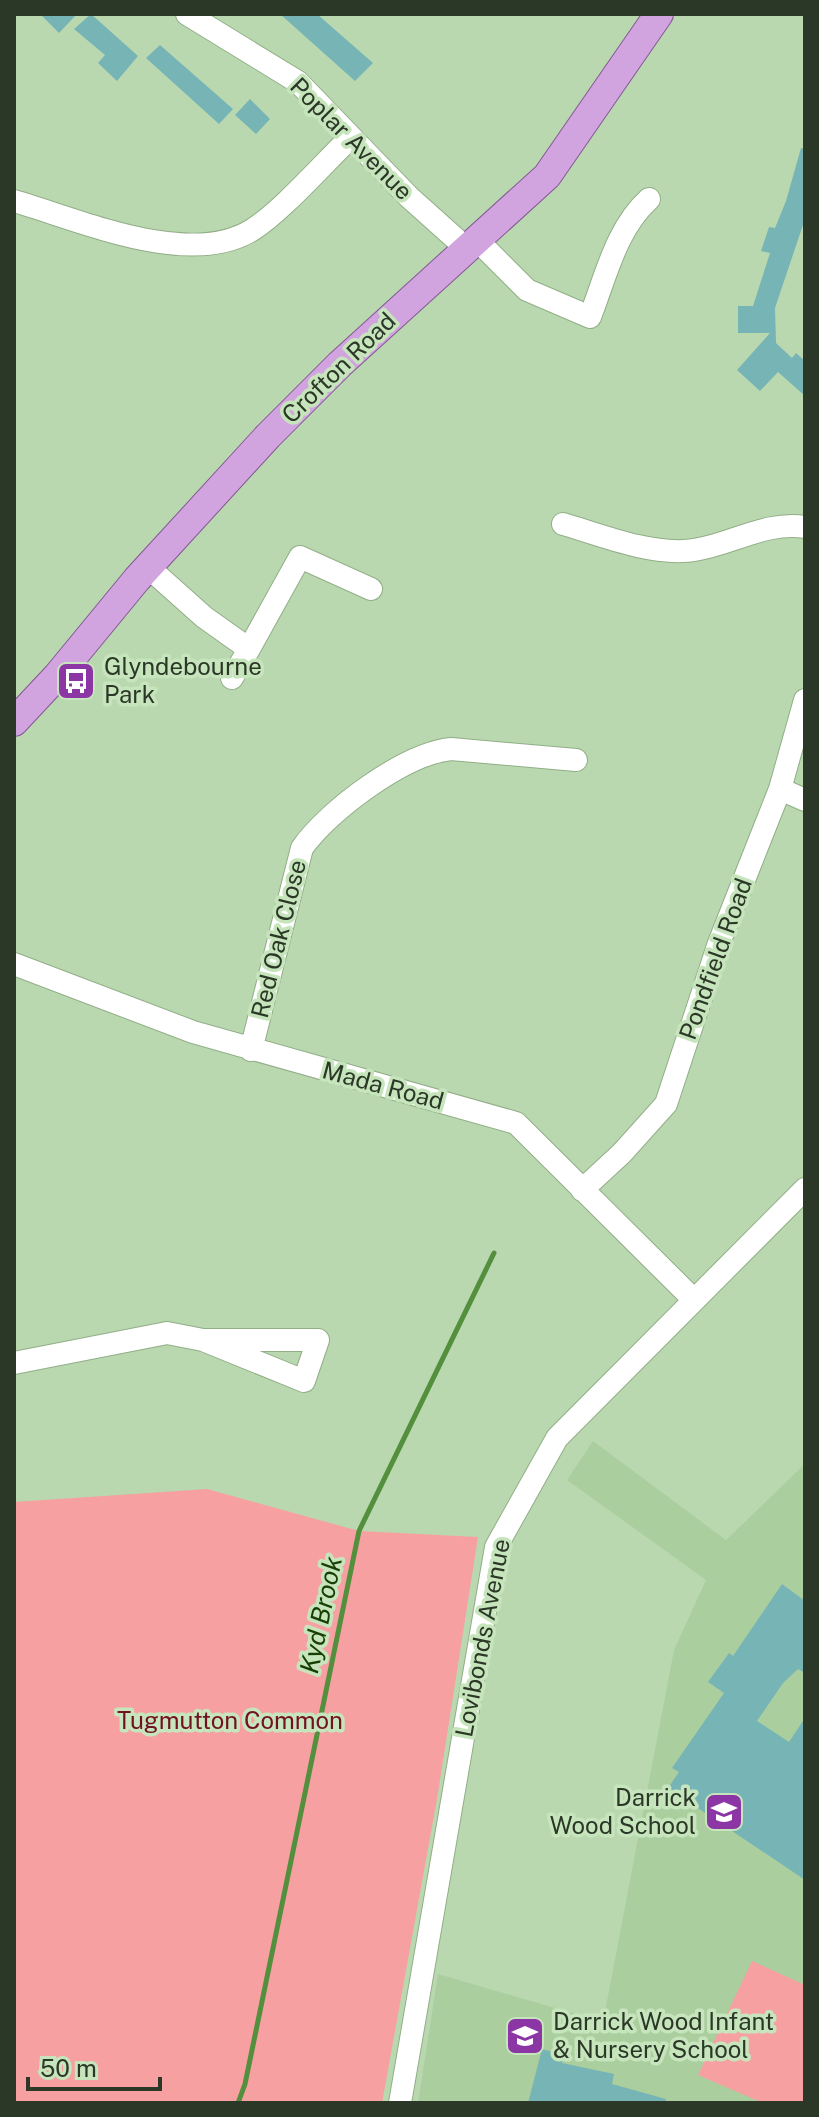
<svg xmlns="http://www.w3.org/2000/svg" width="819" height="2117" viewBox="0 0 819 2117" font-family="'Public Sans',sans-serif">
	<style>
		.built { fill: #abce9f }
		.green { fill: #f6a0a2 }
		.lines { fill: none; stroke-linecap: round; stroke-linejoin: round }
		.stream { stroke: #548f3d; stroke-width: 5 }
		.building { fill: #76b4b5 }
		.minor-casing { stroke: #91ae87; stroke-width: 24 }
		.major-casing { stroke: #835792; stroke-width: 30 }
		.minor { stroke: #fff; stroke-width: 22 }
		.major { stroke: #d1a4e0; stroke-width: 28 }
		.labels { text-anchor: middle; stroke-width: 7; stroke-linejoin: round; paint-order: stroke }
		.street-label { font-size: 24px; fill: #2b3727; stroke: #c7e5bc }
		.poi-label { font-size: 24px; fill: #2b3727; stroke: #c7e5bc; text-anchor: start }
		.park-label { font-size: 24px; fill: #711122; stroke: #c7e5bc }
		.water-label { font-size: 26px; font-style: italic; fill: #173f04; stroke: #c7e5bc }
	</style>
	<rect width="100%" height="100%" fill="#bad8b0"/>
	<path class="built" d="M 593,1441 L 726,1540 L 805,1464 L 805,2103 L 418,2103 L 438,1974 L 603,2022 L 674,1650 L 706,1580 L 567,1480 Z"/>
	<path class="green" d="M 207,1489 L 359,1531 L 478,1537 L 437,1799 L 382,2103 L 14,2103 L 14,1502 Z
		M 752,1961 L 805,1985 L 805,2103 L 763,2103 L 698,2075 Z"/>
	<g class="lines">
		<path class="stream" d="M 238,2103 L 245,2084 L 359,1531 L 494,1253"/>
	</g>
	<path class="building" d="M 40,14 L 77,14 L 59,33 Z
		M 91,14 L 138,56 L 117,81 L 98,63 L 105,55 L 74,29 Z
		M 280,14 L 317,14 L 373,63 L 355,81 Z
		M 160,45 L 233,109 L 219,124 L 146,58 Z
		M 250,99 L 270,119 L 256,134 L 235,115 Z
		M 801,148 L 805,149 L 805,219 L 775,308 L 776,343 L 792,358 L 796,353 L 805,361 L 805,396 L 778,372 L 760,391 L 737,370 L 770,333 L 738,333 L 738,306 L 753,306 L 770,253 L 761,251 L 769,227 L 775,228 L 786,201 Z
		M 782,1584 L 805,1601 L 805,1673 L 798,1669 L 783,1683 L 757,1721 L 789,1742 L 805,1718 L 805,1880 L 668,1788 L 679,1772 L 672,1768 L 724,1693 L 708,1682 L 729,1653 L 733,1656 Z
		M 542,2049 L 563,2055 L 562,2063 L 614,2074 L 612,2084 L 666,2099 L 665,2103 L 528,2103 Z"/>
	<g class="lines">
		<defs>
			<path id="minor" d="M 187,14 L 298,82 L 409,197 L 467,249
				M 14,201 C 80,220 189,269 252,230 C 281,212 324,163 351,137
				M 478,241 L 527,290 L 590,317 C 606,276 616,229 649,199
				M 563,524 C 601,535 645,553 684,551 C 724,549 764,520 805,527
				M 148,567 L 204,617 L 249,649 L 232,678
				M 249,649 L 300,557 L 371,589
				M 780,789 L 805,800
				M 14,964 L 193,1032 L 516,1123 L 694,1300
				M 251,1050 L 302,848 C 329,810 404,754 451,749 L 576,760
				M 582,1190 L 622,1153 L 666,1104 L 719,943 L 780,789 L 805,700
				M 14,1363 L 167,1333 L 203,1340 L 318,1340 L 304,1381 L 203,1340
				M 400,2103 L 496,1547 L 557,1438 L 805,1189"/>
			<path id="major" d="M 14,722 L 58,675 L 137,579 L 268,436 L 340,364 L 547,176 L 659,14"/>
		</defs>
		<use href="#minor" class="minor-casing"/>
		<use href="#major" class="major-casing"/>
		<use href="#minor" class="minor"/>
		<use href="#major" class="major"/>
	</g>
	<defs>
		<symbol id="bus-square" viewBox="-11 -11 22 22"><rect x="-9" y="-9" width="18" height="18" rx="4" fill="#8b36a4" stroke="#c7e5bc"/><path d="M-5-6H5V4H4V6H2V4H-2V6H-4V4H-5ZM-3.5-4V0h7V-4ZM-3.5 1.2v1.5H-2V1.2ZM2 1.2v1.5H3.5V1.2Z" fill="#fff"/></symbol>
		<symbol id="school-square" viewBox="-11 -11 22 22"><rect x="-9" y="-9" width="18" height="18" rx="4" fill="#8b36a4" stroke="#c7e5bc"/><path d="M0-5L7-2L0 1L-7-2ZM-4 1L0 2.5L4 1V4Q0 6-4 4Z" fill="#fff"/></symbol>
	</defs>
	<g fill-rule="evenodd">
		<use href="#bus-square" x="54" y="659" width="44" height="44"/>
		<use href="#school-square" x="702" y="1790" width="44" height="44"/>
		<use href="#school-square" x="503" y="2014" width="44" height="44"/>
	</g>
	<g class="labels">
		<g class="street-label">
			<text transform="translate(351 139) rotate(45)" y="8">Poplar Avenue</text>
			<text transform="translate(339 368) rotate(-44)" y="8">Crofton Road</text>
			<text transform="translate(279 939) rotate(-76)" y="8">Red Oak Close</text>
			<text transform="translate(716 959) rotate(-70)" y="8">Pondfield Road</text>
			<text transform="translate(383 1086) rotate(15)" y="8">Mada Road</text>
			<text transform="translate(483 1638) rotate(-79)" y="8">Lovibonds Avenue</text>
		</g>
		<g class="poi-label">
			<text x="104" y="675">Glyndebourne<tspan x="104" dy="28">Park</tspan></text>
			<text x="696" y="1806" text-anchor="end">Darrick<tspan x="696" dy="28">Wood School</tspan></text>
			<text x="553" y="2030">Darrick Wood Infant<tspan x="553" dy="28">&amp; Nursery School</tspan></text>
		</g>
		<g class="park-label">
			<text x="230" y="1729">Tugmutton Common</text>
		</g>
		<g class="water-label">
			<text transform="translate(321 1615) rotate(-78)" y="9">Kyd Brook</text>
		</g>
	</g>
	<rect width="819" height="2117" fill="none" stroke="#2b3727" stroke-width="32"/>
	<path d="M28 2077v12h132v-12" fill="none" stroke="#2b3727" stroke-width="4"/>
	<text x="40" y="2077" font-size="24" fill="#2b3727" stroke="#c7e5bc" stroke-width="6" paint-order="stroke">50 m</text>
</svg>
